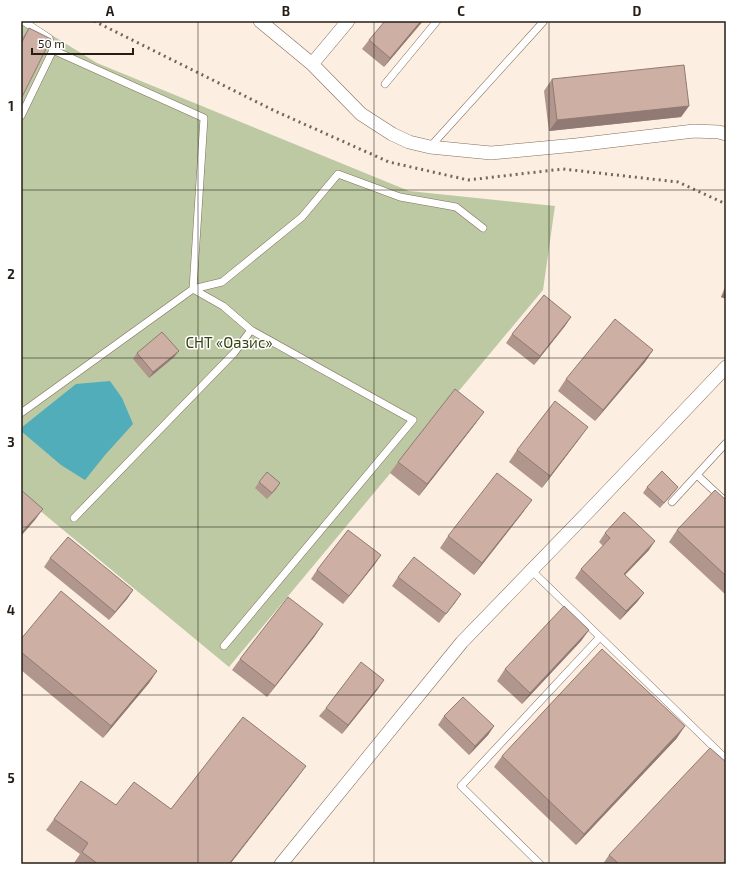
<svg xmlns="http://www.w3.org/2000/svg" width="747" height="885" viewBox="0 0 747 885" font-family="'Exo 2',sans-serif">
	<style>
		.green { fill: #bcc9a3 }
		.water { fill: #50adb9 }
		.lines { fill: none; stroke-linecap: round; stroke-linejoin: round }
		.service-casing { stroke: #836e5b; stroke-width: 8 }
		.minor-casing { stroke: #836e5b; stroke-width: 14 }
		.service { stroke: #fff; stroke-width: 7 }
		.minor { stroke: #fff; stroke-width: 13 }
		.rail { stroke: #71675d; stroke-width: 3; stroke-dasharray: 2 4; stroke-linecap: butt }
		.wall { fill: #b0968d }
		.shaded-wall { fill: #907a73 }
		.building { fill: #cdafa4; stroke: #907a73 }
		.grid { fill: none; stroke: #261e16; stroke-width: 1; stroke-opacity: 0.55 }
		.labels { text-anchor: middle; stroke-width: 3; stroke-linejoin: round; paint-order: stroke }
		.park-label { font-size: 15px; fill: #364314; stroke: #fff }
		.neatline { fill: none; stroke: #261e16; stroke-width: 1.5 }
		.grid-label { font-size: 13px; text-anchor: middle; font-weight: bold; fill: #261e16 }
	</style>
	<rect width="100%" height="100%" fill="#fceee1"/>
	<path class="green" d="M 21,21 L 29,21 L 97,63 L 409,191 L 555,206 L 543,290 L 229,667 L 21,495 Z"/>
	<path class="water" d="M 110,381 L 122,398 L 133,424 L 105,455 L 85,480 L 61,465 L 21,431 L 21,428 L 76,384 Z"/>
	<g class="lines">
		<defs>
			<path id="service" d="M 23,21 L 49,38 L 53,50
				M 385,84 L 437,21
				M 21,116 L 53,50 L 204,118 L 193,289 L 21,413
				M 430,147 L 544,21
				M 697,475 L 726,502
				M 672,502 L 726,443
				M 74,518 L 234,353 L 251,330
				M 531,570 L 726,759
				M 224,646 L 413,420 L 251,330 L 223,306 L 193,289 L 222,282 L 302,217 L 338,174 L 400,197 L 456,207 L 483,228
				M 540,864 L 461,786 L 600,637"/>
			<path id="minor" d="M 260,21 L 312,64 L 361,114 L 392,134 L 409,142 L 430,147 L 491,153 L 576,145 L 694,131 L 719,132 L 726,134
				M 312,64 L 348,21
				M 281,864 L 462,642 L 588,512 L 726,367"/>
		</defs>
		<use href="#service" class="service-casing"/>
		<use href="#minor" class="minor-casing"/>
		<use href="#service" class="service"/>
		<use href="#minor" class="minor"/>
		<path class="rail" d="M 94,21 L 275,111 L 389,162 L 468,180 L 563,169 L 678,182 L 726,204"/>
	</g>
	<path class="wall" d="M 423,21 L 384,67 L 362,49 L 369,40 Z
		M 29,28 L 22,97 L 21,99 L 21,40 Z
		M 552,79 L 689,106 L 681,117 L 549,131 L 544,91 Z
		M 726,284 L 726,299 L 721,297 Z
		M 571,317 L 565,326 L 534,365 L 506,343 L 512,334 Z
		M 653,350 L 645,362 L 595,421 L 558,391 L 566,379 Z
		M 179,351 L 174,357 L 149,378 L 133,359 L 137,353 Z
		M 476,423 L 419,496 L 390,473 L 398,462 Z
		M 580,438 L 542,488 L 509,462 L 517,450 Z
		M 259,482 L 276,489 L 267,499 L 255,488 Z
		M 647,487 L 678,487 L 674,492 L 660,508 L 643,493 Z
		M 726,500 L 726,595 L 669,542 L 677,530 Z
		M 524,511 L 474,575 L 440,548 L 448,536 Z
		M 605,533 L 649,550 L 625,575 L 644,593 L 637,602 L 620,620 L 575,578 L 581,569 L 603,546 L 599,542 Z
		M 50,558 L 133,590 L 127,599 L 109,620 L 44,567 Z
		M 375,564 L 343,604 L 311,579 L 317,570 Z
		M 398,577 L 461,594 L 439,623 L 392,586 Z
		M 589,630 L 581,641 L 522,704 L 497,681 L 505,669 Z
		M 315,636 L 267,697 L 232,670 L 240,659 Z
		M 21,639 L 157,671 L 149,683 L 103,738 L 21,670 Z
		M 378,689 L 342,734 L 319,716 L 326,708 Z
		M 444,716 L 494,726 L 488,735 L 469,755 L 438,725 Z
		M 677,738 L 576,845 L 494,767 L 502,756 Z
		M 298,777 L 230,864 L 75,864 L 74,863 L 80,854 L 46,830 L 54,819 L 116,805 L 171,809 Z
		M 609,855 L 726,864 L 603,864 Z"/>
	<path class="shaded-wall" d="M 421,21 L 423,21 L 384,67 L 390,58 Z
		M 689,106 L 681,117 L 549,131 L 557,120 Z
		M 725,291 L 726,291 L 726,299 L 721,297 Z
		M 571,317 L 565,326 L 534,365 L 540,356 Z
		M 653,350 L 645,362 L 595,421 L 603,410 Z
		M 179,351 L 174,357 L 149,378 L 153,372 Z
		M 484,412 L 476,423 L 419,496 L 427,484 Z
		M 588,427 L 580,438 L 542,488 L 550,476 Z
		M 280,483 L 276,489 L 267,499 L 272,493 Z
		M 532,500 L 524,511 L 474,575 L 482,563 Z
		M 43,509 L 35,520 L 21,536 L 21,533 Z
		M 655,541 L 649,550 L 617,583 L 624,574 Z
		M 381,555 L 375,564 L 343,604 L 349,596 Z
		M 133,590 L 127,599 L 109,620 L 115,612 Z
		M 644,593 L 637,602 L 620,620 L 626,611 Z
		M 461,594 L 455,603 L 439,623 L 446,614 Z
		M 323,624 L 315,636 L 267,697 L 275,686 Z
		M 589,630 L 581,641 L 522,704 L 530,693 Z
		M 157,671 L 149,683 L 103,738 L 111,726 Z
		M 384,680 L 378,689 L 342,734 L 348,725 Z
		M 494,726 L 488,735 L 469,755 L 475,746 Z
		M 685,726 L 677,738 L 576,845 L 584,834 Z
		M 306,766 L 298,777 L 230,864 L 229,864 Z"/>
	<path class="building" d="M 385,21 L 421,21 L 390,58 L 369,40 Z
		M 29,28 L 51,39 L 22,97 L 21,97 L 21,44 Z
		M 684,65 L 689,106 L 557,120 L 552,79 Z
		M 544,295 L 571,317 L 540,356 L 512,334 Z
		M 615,319 L 653,350 L 603,410 L 566,379 Z
		M 162,332 L 179,351 L 153,372 L 137,353 Z
		M 455,389 L 484,412 L 427,484 L 398,462 Z
		M 555,401 L 588,427 L 550,476 L 517,450 Z
		M 662,471 L 678,487 L 664,503 L 647,487 Z
		M 267,472 L 280,483 L 272,493 L 259,482 Z
		M 497,473 L 532,500 L 482,563 L 448,536 Z
		M 21,490 L 43,509 L 21,533 Z
		M 715,490 L 726,500 L 726,576 L 677,530 Z
		M 624,512 L 655,541 L 624,574 L 644,593 L 626,611 L 581,569 L 610,538 L 605,533 Z
		M 348,530 L 381,555 L 349,596 L 317,570 Z
		M 68,537 L 133,590 L 115,612 L 50,558 Z
		M 414,557 L 461,594 L 446,614 L 398,577 Z
		M 61,591 L 157,671 L 111,726 L 21,652 L 21,639 Z
		M 288,597 L 323,624 L 275,686 L 240,659 Z
		M 564,606 L 589,630 L 530,693 L 505,669 Z
		M 602,649 L 685,726 L 584,834 L 502,756 Z
		M 361,662 L 384,680 L 348,725 L 326,708 Z
		M 463,697 L 494,726 L 475,746 L 444,716 Z
		M 243,717 L 306,766 L 229,864 L 98,864 L 82,852 L 88,843 L 54,819 L 81,781 L 116,805 L 134,782 L 171,809 Z
		M 710,748 L 726,762 L 726,864 L 619,864 L 609,855 Z"/>
	<path class="grid" d="M 198,21 L 198,864M 374,21 L 374,864M 549,21 L 549,864M 21,190 L 726,190M 21,358 L 726,358M 21,527 L 726,527M 21,695 L 726,695"/>
	<g class="labels">
		<g class="park-label">
			<text x="229" y="348">СНТ «Оазис»</text>
		</g>
	</g>
	<rect width="747" height="885" fill="none" stroke="#ffffff" stroke-width="44"/>
	<path d="M32 48v6h101v-6" fill="none" stroke="#261e16" stroke-width="2"/>
	<text x="38" y="48" font-size="12" fill="#261e16" stroke="#ffffff" stroke-width="3" paint-order="stroke">50 m</text>
	<rect x="22" y="22" width="703" height="841" class="neatline"/>
	<g class="grid-label">
		<text x="110" y="16">A</text>
		<text x="286" y="16">B</text>
		<text x="461" y="16">C</text>
		<text x="637" y="16">D</text>
		<text x="11" y="111">1</text>
		<text x="11" y="279">2</text>
		<text x="11" y="447">3</text>
		<text x="11" y="615">4</text>
		<text x="11" y="783">5</text>
	</g>
</svg>
